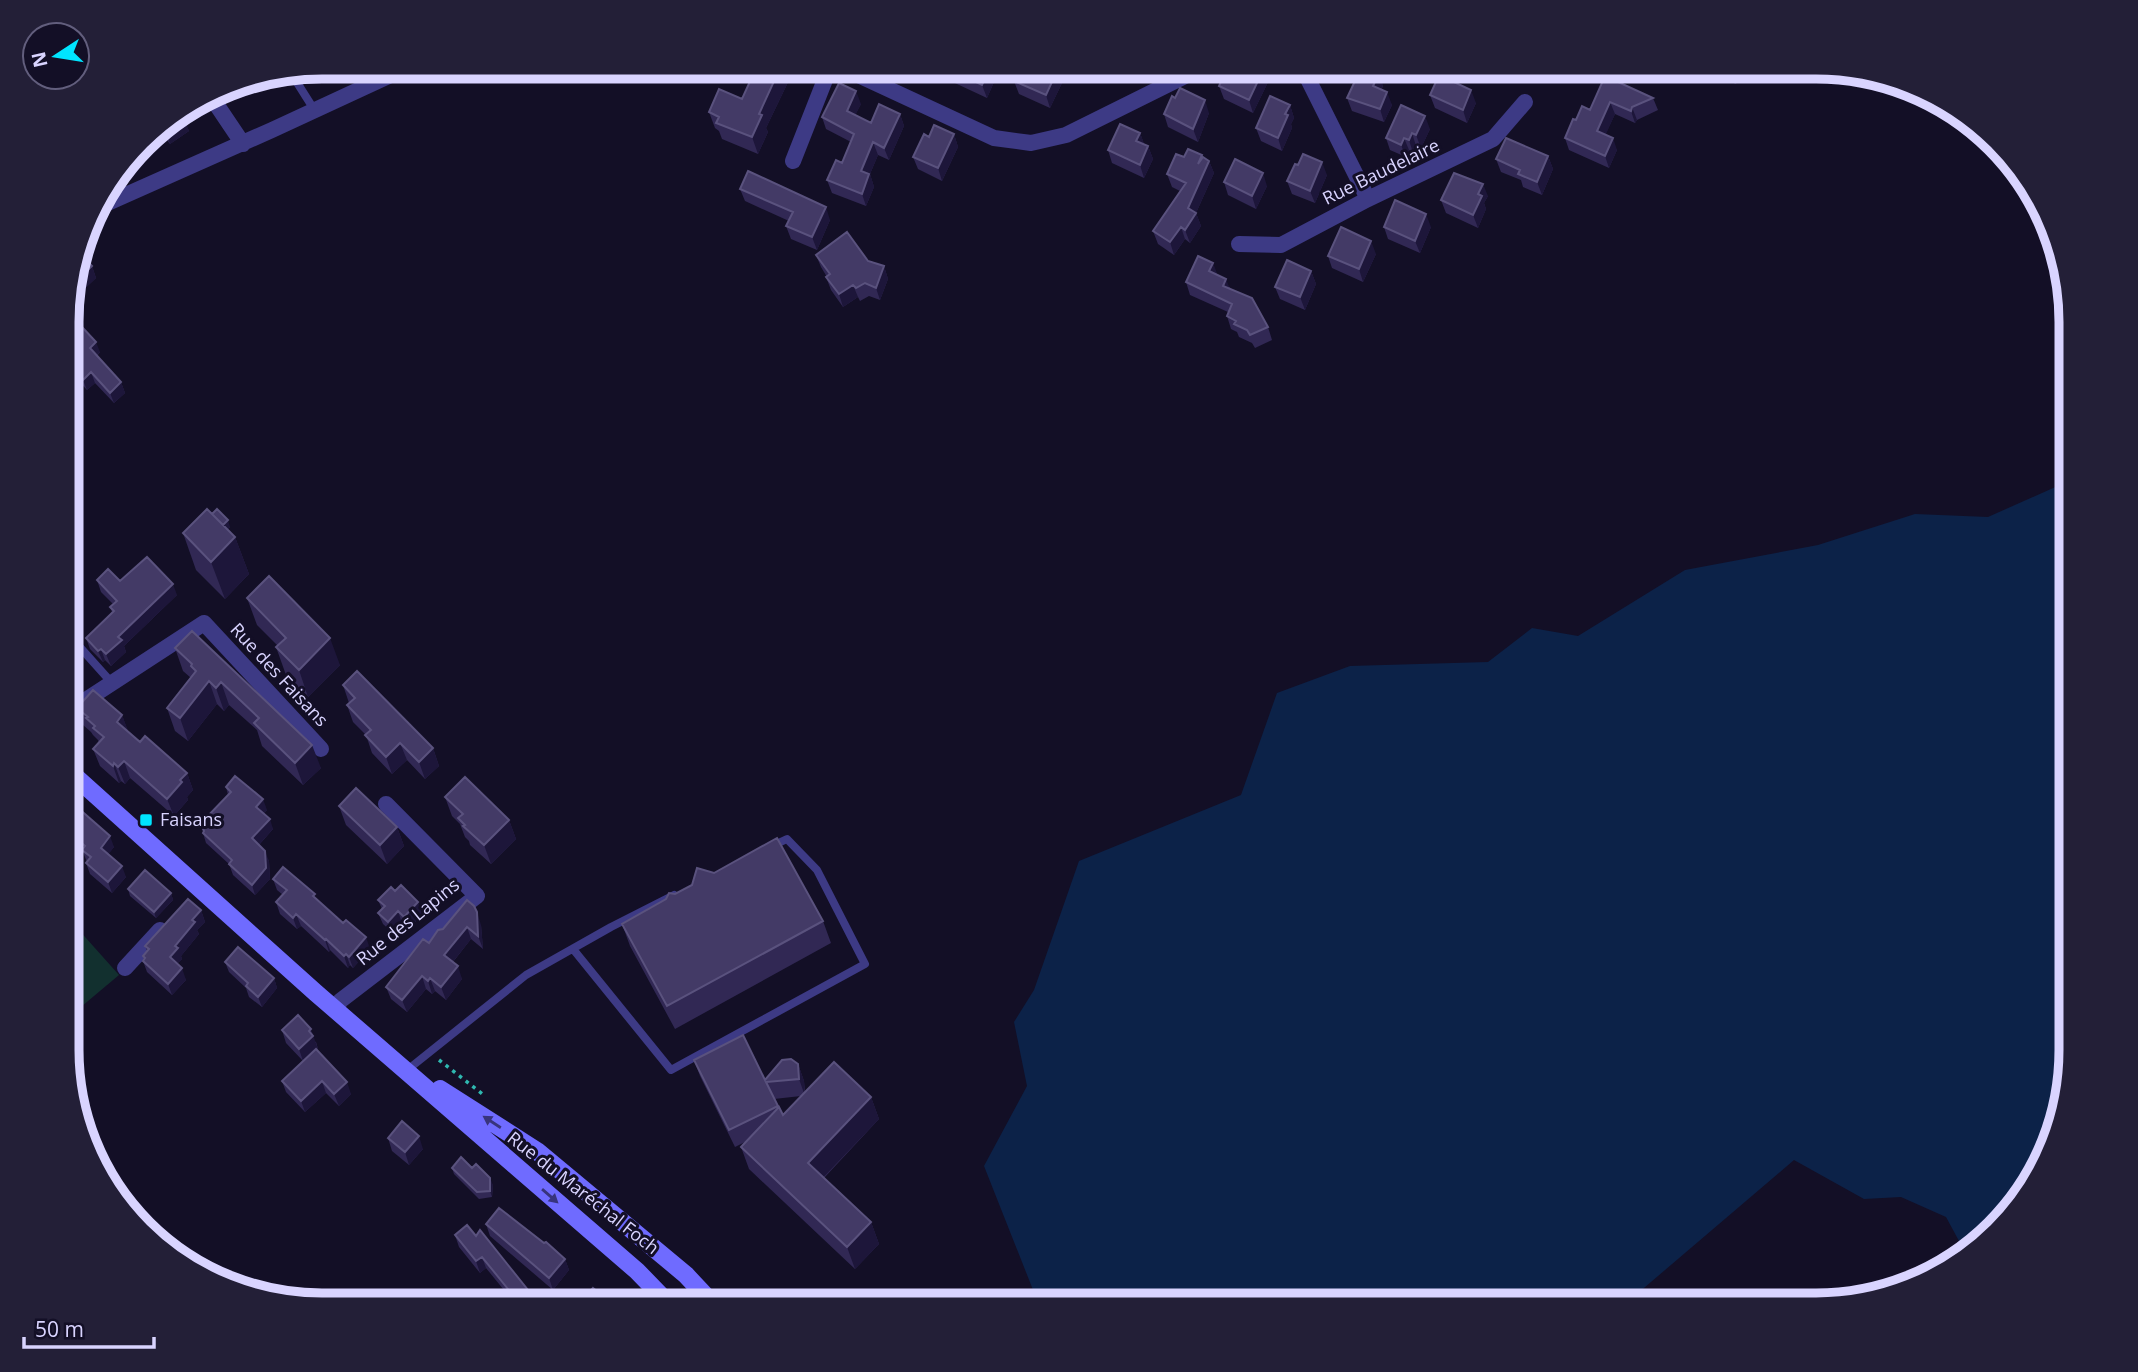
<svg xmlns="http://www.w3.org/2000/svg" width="2138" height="1372" viewBox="0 0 2138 1372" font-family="'Open Sans',sans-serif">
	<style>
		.green { fill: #12302f }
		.water { fill: #0c2248 }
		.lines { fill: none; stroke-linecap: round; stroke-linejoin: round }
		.path { stroke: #2fb8b0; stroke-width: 3.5; stroke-dasharray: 3.5 5; stroke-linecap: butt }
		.service { stroke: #3d3a85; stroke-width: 8 }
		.minor { stroke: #3d3a85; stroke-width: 16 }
		.secondary { stroke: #6f6bff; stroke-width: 18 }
		.wall { fill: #312854; fill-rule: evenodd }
		.shaded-wall { fill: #1d163a }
		.building { fill: #433a66; stroke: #5a527e; stroke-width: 2 }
		.oneway { fill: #38347d }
		.poi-dot { fill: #00e5ff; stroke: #130f26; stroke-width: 2.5 }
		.labels { text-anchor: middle; stroke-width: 6; stroke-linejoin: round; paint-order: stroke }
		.street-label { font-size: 18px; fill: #d9d4ff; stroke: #130f26 }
		.poi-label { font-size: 18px; fill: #d9d4ff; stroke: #130f26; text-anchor: start }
		.rim { fill: none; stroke: #d9d4ff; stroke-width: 9 }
	</style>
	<rect width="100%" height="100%" fill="#130f26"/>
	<path class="green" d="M 69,919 L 119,975 L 69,1017 Z"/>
	<path class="water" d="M 2071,480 L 2071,1067 L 2029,1192 L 1965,1252 L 1946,1217 L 1901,1197 L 1864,1199 L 1794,1160 L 1624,1305 L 1039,1305 L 984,1166 L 1027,1086 L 1014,1022 L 1034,990 L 1079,861 L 1241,795 L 1277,693 L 1350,666 L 1488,662 L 1532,628 L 1578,636 L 1685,570 L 1818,545 L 1915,514 L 1988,517 Z"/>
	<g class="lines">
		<path class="path" d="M 439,1060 L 485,1096"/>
		<path class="service" d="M 291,73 L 315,111
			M 69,635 L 112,683
			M 573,949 L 671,1070 L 865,964 L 817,870 L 787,839 L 770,847
			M 406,1071 L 526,975 L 611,927 L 674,895"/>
		<path class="minor" d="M 841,67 L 994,138 L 1031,143 L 1066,135 L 1203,67
			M 1302,67 L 1368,199
			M 210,95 L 243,144
			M 793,161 L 830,67
			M 92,210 L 272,130 L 408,67
			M 1239,244 L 1281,245 L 1368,199 L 1493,139 L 1525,102
			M 69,410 L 74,416
			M 69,711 L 204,623 L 321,749
			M 125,968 L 160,930
			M 336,1010 L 340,1001 L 477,896 L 386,804"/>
		<path class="secondary" d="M 69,771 L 316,993 L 637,1271 L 670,1305
			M 440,1089 L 537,1151 L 686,1275 L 714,1305"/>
	</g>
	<path class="wall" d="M 736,66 L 728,83 L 710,75 L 707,68 Z
		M 914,66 L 1001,66 L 987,98 L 942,77 L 940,83 L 917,72 Z
		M 1079,66 L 1123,66 L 1116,83 Z
		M 1326,66 L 1340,66 L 1329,72 Z
		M 1467,66 L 1479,66 L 1477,71 Z
		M 1664,66 L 1743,66 L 1736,84 L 1719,77 L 1717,80 L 1691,69 L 1688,77 Z
		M 1241,74 L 1270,78 L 1253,113 L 1224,99 L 1219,86 Z
		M 791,76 L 766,128 L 768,132 L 758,154 L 722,139 L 719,131 L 715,128 L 709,112 L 742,99 Z
		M 1605,76 L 1653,98 L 1658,110 L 1637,120 L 1635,123 L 1615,114 L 1605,135 L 1617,150 L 1609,168 L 1569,150 L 1565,138 L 1576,120 L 1590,110 Z
		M 1014,81 L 1062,83 L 1050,108 L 1019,94 Z
		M 1383,85 L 1382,89 L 1392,105 L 1384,122 L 1352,111 L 1347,98 Z
		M 1430,95 L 1476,103 L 1467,123 L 1435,108 Z
		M 861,104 L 855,115 L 871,123 L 900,114 L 904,126 L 889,160 L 878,155 L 870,174 L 874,187 L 866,206 L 832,193 L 827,180 L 842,163 L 851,142 L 826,129 L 822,117 Z
		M 1290,105 L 1294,118 L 1291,124 L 1292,128 L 1282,151 L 1261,141 L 1256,128 Z
		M 180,113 L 189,131 L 170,144 L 162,133 L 138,150 L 153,130 Z
		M 1209,113 L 1198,142 L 1168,127 L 1164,114 Z
		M 1430,129 L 1421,148 L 1416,146 L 1413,153 L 1409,150 L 1406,157 L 1390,150 L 1386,138 Z
		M 1140,133 L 1144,144 L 1148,146 L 1153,159 L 1144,178 L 1112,163 L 1108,150 Z
		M 954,134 L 958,147 L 942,181 L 918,169 L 913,157 L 929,137 Z
		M 1202,155 L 1203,158 L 1209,161 L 1214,173 L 1196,213 L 1201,226 L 1190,243 L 1185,239 L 1174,255 L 1158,244 L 1153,231 L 1180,191 L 1172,187 L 1167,174 L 1184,157 Z
		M 1548,156 L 1553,169 L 1542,195 L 1523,187 L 1521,180 L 1501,172 L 1496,159 Z
		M 1298,165 L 1327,175 L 1315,203 L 1292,194 L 1287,181 Z
		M 1224,182 L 1267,186 L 1256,209 L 1228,195 Z
		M 740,189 L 830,220 L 817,250 L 791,239 L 786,226 L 789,221 L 745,201 Z
		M 1488,196 L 1484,203 L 1486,209 L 1478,228 L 1446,213 L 1441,200 Z
		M 1384,227 L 1431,227 L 1420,253 L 1388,239 Z
		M 80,253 L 92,266 L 96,278 L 80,293 L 70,283 Z
		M 1376,254 L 1363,282 L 1332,268 L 1328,256 Z
		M 816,255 L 868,261 L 884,266 L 888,279 L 880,300 L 869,296 L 860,301 L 858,297 L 843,307 L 831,290 L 826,277 L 827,277 L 821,267 Z
		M 1311,271 L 1316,284 L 1305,310 L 1280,299 L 1275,287 Z
		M 1218,275 L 1268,327 L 1272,340 L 1255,348 L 1252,343 L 1239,337 L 1237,332 L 1231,329 L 1227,316 L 1228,312 L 1190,295 L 1186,282 Z
		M 69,338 L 100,352 L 97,356 L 121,382 L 125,393 L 114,403 L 95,383 L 87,390 L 69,371 Z
		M 212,514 L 230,527 L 227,530 L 235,537 L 249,574 L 225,599 L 196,570 L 183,533 Z
		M 97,580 L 120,581 L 177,595 L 124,646 L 126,652 L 111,666 L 105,660 L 103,662 L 90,649 L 86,638 L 112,612 L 110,607 L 113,604 L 101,592 Z
		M 247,598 L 340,665 L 308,697 L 286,675 L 276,647 L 278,646 L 257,625 Z
		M 192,631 L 321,768 L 303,785 L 262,746 L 257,730 L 229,705 L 224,711 L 217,704 L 188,741 L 175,731 L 167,708 L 191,678 L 183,671 L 175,648 Z
		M 343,685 L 433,748 L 439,766 L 425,779 L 407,760 L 392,774 L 372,753 L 366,735 L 353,722 L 347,705 L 349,703 Z
		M 77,708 L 122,715 L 128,732 L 140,742 L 187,773 L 193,790 L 187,797 L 188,800 L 174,816 L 130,778 L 125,784 L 121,781 L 119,783 L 100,766 L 93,749 L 99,743 L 98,740 L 93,735 L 91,732 L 83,725 Z
		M 226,787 L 267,810 L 264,813 L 273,829 L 259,845 L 269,861 L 270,879 L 255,895 L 233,875 L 229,864 L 206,843 L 203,833 L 204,832 L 203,829 L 206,826 L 204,820 L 228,795 Z
		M 445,797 L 509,820 L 516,839 L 491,864 L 470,845 L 469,841 L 465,837 L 460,824 L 452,816 Z
		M 69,800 L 114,847 L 108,854 L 126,877 L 112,893 L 90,874 L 86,863 L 87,862 L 83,852 L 69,840 Z
		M 339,806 L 397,827 L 404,846 L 387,864 L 346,825 Z
		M 273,879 L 317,899 L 370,949 L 353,968 L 350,965 L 348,968 L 330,950 L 329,952 L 301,926 L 297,929 L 280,914 L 276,902 L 283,895 L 277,890 Z
		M 128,889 L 171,893 L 173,900 L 156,918 L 130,896 Z
		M 395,891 L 423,914 L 408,929 L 402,923 L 393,933 L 383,924 L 378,913 L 382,909 L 378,900 Z
		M 201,910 L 205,922 L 197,930 L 199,934 L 181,956 L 182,959 L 177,964 L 186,980 L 172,995 L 147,972 L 143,961 L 144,960 L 143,956 L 147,951 L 145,946 Z
		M 823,921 L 831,943 L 675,1029 L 630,946 L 622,924 Z
		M 481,925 L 483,949 L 471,939 L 453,962 L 462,979 L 446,1000 L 435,991 L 432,994 L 426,989 L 407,1012 L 391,999 L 386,987 L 429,943 L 438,930 Z
		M 225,962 L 274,978 L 277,988 L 262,1007 L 249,997 L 246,988 L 229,972 Z
		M 282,1030 L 316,1042 L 318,1049 L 316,1050 L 351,1094 L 339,1106 L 326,1093 L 305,1112 L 286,1092 L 282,1081 L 303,1061 L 286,1043 Z
		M 694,1060 L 765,1080 L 798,1064 L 804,1081 L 805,1092 L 871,1097 L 879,1119 L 824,1178 L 871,1222 L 879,1244 L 855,1269 L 749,1169 L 741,1147 L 747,1141 L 735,1147 L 700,1076 ZM 801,1096 L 783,1115 L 774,1099 Z
		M 388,1138 L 423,1149 L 409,1165 L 392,1151 Z
		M 452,1168 L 472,1168 L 493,1185 L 492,1197 L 479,1199 L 454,1174 Z
		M 486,1224 L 565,1259 L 569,1270 L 553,1290 L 490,1236 Z
		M 455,1235 L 476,1236 L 540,1305 L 516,1305 L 486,1268 L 480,1273 L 459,1247 Z"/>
	<path class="shaded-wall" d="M 731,66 L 736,66 L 728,83 L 726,77 Z
		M 781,66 L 787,66 L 791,76 L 766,128 L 768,132 L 758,154 L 752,137 L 759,114 Z
		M 937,66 L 939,66 L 942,77 L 940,83 L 935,70 Z
		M 991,66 L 1001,66 L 987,98 L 982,85 Z
		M 1113,66 L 1123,66 L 1116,83 L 1111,70 Z
		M 1265,66 L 1266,66 L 1270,78 L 1253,113 L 1249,100 Z
		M 1684,66 L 1690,66 L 1691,69 L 1688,77 Z
		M 1714,66 L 1715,66 L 1719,77 L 1717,80 L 1713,68 Z
		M 1734,66 L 1743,66 L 1736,84 L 1731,72 Z
		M 1057,71 L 1062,83 L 1050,108 L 1046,95 Z
		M 1379,73 L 1383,85 L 1378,98 L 1373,86 Z
		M 260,79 L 240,93 L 237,83 Z
		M 1471,90 L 1476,103 L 1467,123 L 1463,110 Z
		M 856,91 L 861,104 L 851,124 L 847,111 Z
		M 1387,92 L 1392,105 L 1384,122 L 1380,109 Z
		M 1205,100 L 1209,113 L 1198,142 L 1193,129 Z
		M 1610,102 L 1615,114 L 1602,143 L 1597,131 Z
		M 1290,105 L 1294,118 L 1291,124 L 1292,128 L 1282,151 L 1278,138 Z
		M 1632,107 L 1637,120 L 1635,123 L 1631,111 Z
		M 900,114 L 904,126 L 889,160 L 884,148 Z
		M 1425,116 L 1430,129 L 1421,148 L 1416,135 Z
		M 185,120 L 189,131 L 170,144 L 166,133 Z
		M 160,126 L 162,133 L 138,150 L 153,130 Z
		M 1140,133 L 1145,146 L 1136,141 Z
		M 1412,133 L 1416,146 L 1413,153 L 1409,140 Z
		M 954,134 L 958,147 L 942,181 L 938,168 Z
		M 1404,138 L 1409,150 L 1406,157 L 1401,145 Z
		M 1613,138 L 1617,150 L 1609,168 L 1605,156 Z
		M 873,142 L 878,155 L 870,174 L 874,187 L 866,206 L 862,194 L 861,171 Z
		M 1148,146 L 1153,159 L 1144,178 L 1140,165 Z
		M 1202,155 L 1206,168 L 1209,161 L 1214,173 L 1196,213 L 1201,226 L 1190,243 L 1185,230 L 1198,164 Z
		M 1548,156 L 1553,169 L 1542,195 L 1537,182 Z
		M 1322,162 L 1327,175 L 1315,203 L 1310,191 Z
		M 1263,173 L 1267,186 L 1256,209 L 1252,196 Z
		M 1483,184 L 1488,196 L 1484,203 L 1486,209 L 1478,228 L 1473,215 L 1478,194 Z
		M 826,207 L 830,220 L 817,250 L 812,237 Z
		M 1426,214 L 1431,227 L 1420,253 L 1415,241 Z
		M 1181,227 L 1185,239 L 1174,255 L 1170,242 Z
		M 1371,241 L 1376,254 L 1363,282 L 1359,269 Z
		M 1213,263 L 1218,276 L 1209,271 Z
		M 92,266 L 96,278 L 80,293 L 76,281 Z
		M 884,266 L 888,279 L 880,300 L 876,288 Z
		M 1311,271 L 1316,284 L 1305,310 L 1300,297 Z
		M 1226,279 L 1231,292 L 1223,286 Z
		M 853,285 L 858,297 L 843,307 L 839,294 Z
		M 96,342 L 100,352 L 93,359 L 90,348 Z
		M 91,372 L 95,383 L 87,390 L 83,380 Z
		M 121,382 L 125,393 L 114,403 L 110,393 Z
		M 75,438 L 77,445 L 69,452 L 69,443 Z
		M 228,520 L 230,527 L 219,537 L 217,530 Z
		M 235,537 L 249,574 L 225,599 L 211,562 Z
		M 173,584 L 177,595 L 124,646 L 126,652 L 111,666 L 106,654 L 118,637 Z
		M 330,638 L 340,665 L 308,697 L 299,670 Z
		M 73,649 L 80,668 L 69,678 L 69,653 Z
		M 101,649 L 105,660 L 103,662 L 98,651 Z
		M 209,681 L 217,704 L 188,741 L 180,718 Z
		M 221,682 L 229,705 L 224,711 L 216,688 Z
		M 122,715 L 129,733 L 117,722 Z
		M 400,743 L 407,760 L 392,774 L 386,757 Z
		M 312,745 L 321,768 L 303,785 L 295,763 Z
		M 433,748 L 439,766 L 425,779 L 419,762 Z
		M 124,761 L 130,778 L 125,784 L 118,767 Z
		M 114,763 L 121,781 L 119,783 L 113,766 Z
		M 187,773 L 193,790 L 187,797 L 188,800 L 174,816 L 167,799 L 180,780 Z
		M 263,799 L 267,810 L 260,817 L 256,807 Z
		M 270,819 L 273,829 L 256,848 L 252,838 Z
		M 509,820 L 516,839 L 491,864 L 484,845 Z
		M 397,827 L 404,846 L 387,864 L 380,845 Z
		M 110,836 L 114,847 L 105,859 L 101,848 Z
		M 265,851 L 269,861 L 270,879 L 255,895 L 252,885 Z
		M 122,866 L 126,877 L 112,893 L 108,882 Z
		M 171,893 L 173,900 L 156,918 L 154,912 Z
		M 418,902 L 423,914 L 408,929 L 404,917 Z
		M 201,910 L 205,922 L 197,930 L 199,934 L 181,956 L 182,959 L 174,968 L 170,957 L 175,946 L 192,920 Z
		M 398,911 L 402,923 L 393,933 L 388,922 Z
		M 477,912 L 481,925 L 483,949 L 478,936 Z
		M 296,914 L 301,926 L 297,929 L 293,918 Z
		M 467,927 L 471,939 L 448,968 L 444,955 Z
		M 366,937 L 370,949 L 353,968 L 349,957 Z
		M 326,939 L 330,950 L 329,952 L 325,940 Z
		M 346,954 L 350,965 L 348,968 L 344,956 Z
		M 458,966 L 462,979 L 446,1000 L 441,987 Z
		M 182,968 L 186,980 L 172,995 L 168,984 Z
		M 422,976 L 426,989 L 407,1012 L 402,1000 Z
		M 274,978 L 277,988 L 262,1007 L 258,997 Z
		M 430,978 L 435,991 L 432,994 L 428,981 Z
		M 311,1029 L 318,1049 L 303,1061 L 299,1049 Z
		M 798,1064 L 804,1081 L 805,1096 L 799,1079 Z
		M 322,1081 L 326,1093 L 305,1112 L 301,1101 Z
		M 347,1082 L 351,1094 L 339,1106 L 334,1094 Z
		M 871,1097 L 879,1119 L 816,1185 L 808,1163 Z
		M 419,1136 L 423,1149 L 409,1165 L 405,1152 Z
		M 490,1178 L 493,1185 L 492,1197 L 490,1191 Z
		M 871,1222 L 879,1244 L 855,1269 L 847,1247 Z
		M 482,1257 L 486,1268 L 480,1273 L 476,1261 Z
		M 565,1259 L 569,1270 L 553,1290 L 549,1278 Z"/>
	<path class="building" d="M 708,66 L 731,66 L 726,77 L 707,68 Z
		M 757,66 L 781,66 L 759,114 L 762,115 L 752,137 L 716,123 L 719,117 L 709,112 L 719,89 L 742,99 Z
		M 927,66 L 937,66 L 935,70 Z
		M 943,66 L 991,66 L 982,85 Z
		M 1021,66 L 1048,66 L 1057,71 L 1046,95 L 1014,81 Z
		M 1103,66 L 1113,66 L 1111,70 Z
		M 1244,66 L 1265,66 L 1249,100 L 1219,86 L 1227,68 L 1241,74 Z
		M 1362,66 L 1365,66 L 1379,73 L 1373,86 L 1387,92 L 1380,109 L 1347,98 Z
		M 1718,66 L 1734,66 L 1731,72 Z
		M 1439,75 L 1471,90 L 1463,110 L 1430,95 Z
		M 1605,76 L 1653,98 L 1632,107 L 1631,111 L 1610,102 L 1597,131 L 1613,138 L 1605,156 L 1565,138 L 1573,119 L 1576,120 L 1582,106 L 1590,110 Z
		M 839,83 L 856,91 L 847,111 L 871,123 L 879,104 L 900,114 L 884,148 L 873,142 L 861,171 L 869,174 L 862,194 L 827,180 L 836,160 L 842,163 L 854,134 L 822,117 Z
		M 1180,88 L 1205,100 L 1193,129 L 1164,114 L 1172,96 L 1175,98 Z
		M 1270,96 L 1290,105 L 1285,114 L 1288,115 L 1278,138 L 1256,128 Z
		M 1401,105 L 1425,116 L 1416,135 L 1412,133 L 1409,140 L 1404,138 L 1401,145 L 1386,138 Z
		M 180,113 L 185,120 L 166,133 L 161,125 Z
		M 1120,124 L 1140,133 L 1136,141 L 1148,146 L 1140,165 L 1108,150 Z
		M 934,125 L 954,134 L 938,168 L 913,157 L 924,134 L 929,137 Z
		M 1506,138 L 1548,156 L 1537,182 L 1518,174 L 1520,170 L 1496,159 Z
		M 1188,149 L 1202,155 L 1198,164 L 1203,157 L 1209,161 L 1188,208 L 1196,213 L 1185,230 L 1181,227 L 1170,242 L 1153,231 L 1186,183 L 1167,174 L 1176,154 L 1184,157 Z
		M 1303,154 L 1322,162 L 1310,191 L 1287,181 L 1295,164 L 1298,165 Z
		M 1235,159 L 1263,173 L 1252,196 L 1224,182 Z
		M 748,171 L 826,207 L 812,237 L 786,226 L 793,212 L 740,189 Z
		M 1454,173 L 1483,184 L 1478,194 L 1482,196 L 1473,215 L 1441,200 Z
		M 1395,200 L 1426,214 L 1415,241 L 1384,227 Z
		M 1341,227 L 1371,241 L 1359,269 L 1328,256 Z
		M 847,232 L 868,261 L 884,266 L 876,288 L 865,283 L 856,288 L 853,285 L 839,294 L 826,277 L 830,274 L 816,255 Z
		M 80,253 L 92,266 L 76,281 L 72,277 Z
		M 1198,256 L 1213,263 L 1209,271 L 1226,279 L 1223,286 L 1252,298 L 1268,327 L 1250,335 L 1247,330 L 1234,324 L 1236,321 L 1227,316 L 1232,304 L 1186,282 Z
		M 1287,260 L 1311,271 L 1300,297 L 1275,287 Z
		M 82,327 L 96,342 L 90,348 L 121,382 L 110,393 L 91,372 L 83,380 L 69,364 L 69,338 Z
		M 69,431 L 75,438 L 69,443 Z
		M 207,509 L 235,537 L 211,562 L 183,533 Z
		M 217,509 L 228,520 L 223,525 L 212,514 Z
		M 147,557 L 173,584 L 118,637 L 122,640 L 106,654 L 101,649 L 98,651 L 86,638 L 114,611 L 110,607 L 117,601 L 97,580 L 108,569 L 120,581 Z
		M 269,576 L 330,638 L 299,670 L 276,647 L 286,638 L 247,598 Z
		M 192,631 L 312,745 L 295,763 L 254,723 L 259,718 L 221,682 L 216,688 L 209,681 L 180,718 L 167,708 L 196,671 L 191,666 L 192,664 L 175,648 Z
		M 69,645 L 73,649 L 69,653 Z
		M 357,671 L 433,748 L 419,762 L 400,743 L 386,757 L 365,735 L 371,730 L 347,705 L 355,698 L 343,685 Z
		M 93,690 L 122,715 L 117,722 L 140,742 L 145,736 L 187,773 L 180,780 L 182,782 L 167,799 L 124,761 L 118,767 L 114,763 L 113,766 L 93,749 L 104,737 L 93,728 L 95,726 L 86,718 L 88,717 L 77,708 Z
		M 235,776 L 263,799 L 256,807 L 270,819 L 252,838 L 265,851 L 266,868 L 252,885 L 229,864 L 232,860 L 203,833 L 204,831 L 203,829 L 208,824 L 204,820 L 231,792 L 226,787 Z
		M 465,777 L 509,820 L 484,845 L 463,826 L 465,825 L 458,818 L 463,814 L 445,797 Z
		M 356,788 L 397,827 L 380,845 L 339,806 Z
		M 69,800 L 110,836 L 101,848 L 122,866 L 108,882 L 86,863 L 91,857 L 82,850 L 85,846 L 69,832 Z
		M 777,838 L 823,921 L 667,1006 L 622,924 L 666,899 L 669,893 L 675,894 L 692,885 L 697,868 L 714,873 Z
		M 283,867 L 315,894 L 313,896 L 343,923 L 346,920 L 366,937 L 349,957 L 346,954 L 344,956 L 326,939 L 325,940 L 296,914 L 293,918 L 276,902 L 287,890 L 273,879 Z
		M 145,870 L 171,893 L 154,912 L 128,889 Z
		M 401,885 L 418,902 L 404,917 L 398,911 L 388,922 L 378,913 L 385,906 L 378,900 L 391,887 L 395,891 Z
		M 188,899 L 201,910 L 192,920 L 195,922 L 175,946 L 178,948 L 170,957 L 182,968 L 168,984 L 143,961 L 145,958 L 143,956 L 149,949 L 145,946 Z
		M 467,900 L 474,906 L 477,912 L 478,936 L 467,927 L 444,955 L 458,966 L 441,987 L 430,978 L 428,981 L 422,976 L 402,1000 L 386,987 L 423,939 L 429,943 L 438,930 L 443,929 Z
		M 238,947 L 274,978 L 258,997 L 246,986 L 248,983 L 225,962 Z
		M 298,1015 L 311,1029 L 309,1031 L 313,1036 L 299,1049 L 282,1030 Z
		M 743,1035 L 765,1080 L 782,1060 L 791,1059 L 798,1064 L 799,1079 L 766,1082 L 778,1106 L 729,1130 L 694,1060 Z
		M 316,1049 L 347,1082 L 334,1094 L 322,1081 L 301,1101 L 282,1081 Z
		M 834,1062 L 871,1097 L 808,1163 L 871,1222 L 847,1247 L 741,1147 L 779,1107 L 783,1115 Z
		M 402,1121 L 419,1136 L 405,1152 L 388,1138 Z
		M 461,1157 L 472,1168 L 476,1164 L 490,1178 L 490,1191 L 477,1192 L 452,1168 Z
		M 499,1208 L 544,1243 L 546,1242 L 565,1259 L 549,1278 L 486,1224 Z
		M 467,1225 L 476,1236 L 480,1230 L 540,1305 L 521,1305 L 482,1257 L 476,1261 L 455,1235 Z
		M 593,1288 L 614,1305 L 578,1305 Z"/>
	<defs><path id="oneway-solid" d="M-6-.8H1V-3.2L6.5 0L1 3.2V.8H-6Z" transform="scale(1.75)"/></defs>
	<g class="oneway">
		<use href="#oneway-solid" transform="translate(492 1122) rotate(-147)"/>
		<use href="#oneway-solid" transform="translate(550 1196) rotate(41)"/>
	</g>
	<rect class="poi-dot" x="139" y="813" width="14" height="14" rx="3.5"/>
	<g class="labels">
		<g class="street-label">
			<text transform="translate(1381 172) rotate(-26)" y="6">Rue Baudelaire</text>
			<text transform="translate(279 675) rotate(47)" y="6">Rue des Faisans</text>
			<text transform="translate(408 922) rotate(-39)" y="6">Rue des Lapins</text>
			<text transform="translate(583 1193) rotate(38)" y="6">Rue du Maréchal Foch</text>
		</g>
		<g class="poi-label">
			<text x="160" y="826">Faisans</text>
		</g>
	</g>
	<path d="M0 0H2138V1372H0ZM322 79H1816A243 243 0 0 1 2059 322V1050A243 243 0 0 1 1816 1293H322A243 243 0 0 1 79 1050V322A243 243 0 0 1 322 79Z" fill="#231f37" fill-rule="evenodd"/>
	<path class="rim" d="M322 79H1816A243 243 0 0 1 2059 322V1050A243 243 0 0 1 1816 1293H322A243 243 0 0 1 79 1050V322A243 243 0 0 1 322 79Z"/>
	<g transform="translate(56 56) rotate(258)"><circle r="33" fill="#130f26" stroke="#625e7d" stroke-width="2"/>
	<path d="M0-5L12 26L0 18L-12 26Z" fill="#00e5ff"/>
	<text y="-10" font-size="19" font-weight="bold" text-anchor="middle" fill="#d9d4ff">N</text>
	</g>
	<path d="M24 1337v10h130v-10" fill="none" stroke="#d9d4ff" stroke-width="3.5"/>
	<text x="35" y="1337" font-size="21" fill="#d9d4ff" stroke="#130f26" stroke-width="5" paint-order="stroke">50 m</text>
</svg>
